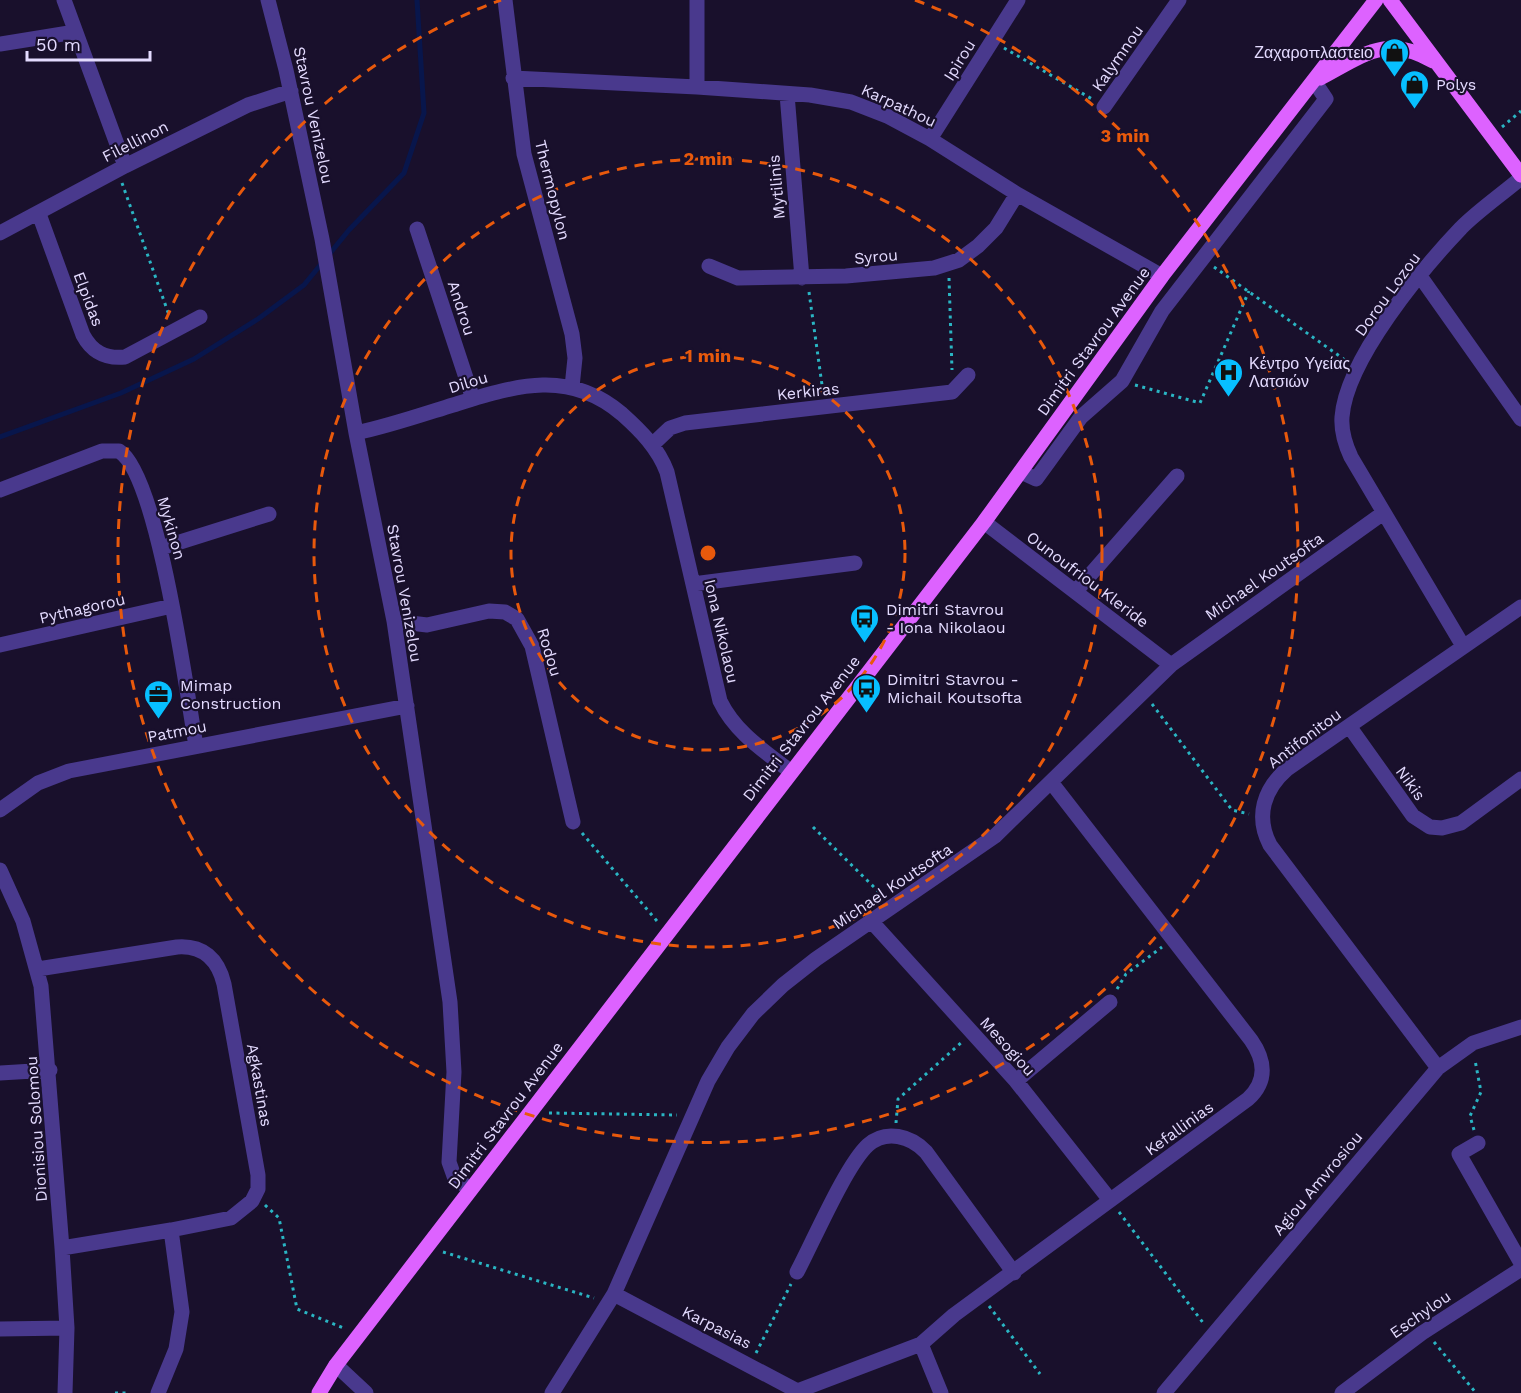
<svg xmlns="http://www.w3.org/2000/svg" width="1521" height="1393" viewBox="0 0 1521 1393" font-family="'Work Sans',sans-serif">
	<style>
		.lines { fill: none; stroke-linecap: round; stroke-linejoin: round }
		.stream { stroke: #08164c; stroke-width: 5 }
		.path { stroke: #2ab5c3; stroke-width: 3; stroke-dasharray: 3 4.5; stroke-linecap: butt }
		.minor { stroke: #49398d; stroke-width: 15 }
		.major { stroke: #dd62ff; stroke-width: 15 }
		.ring { fill: none; stroke: #e8590c; stroke-width: 3; stroke-dasharray: 10 8 }
		.labels { text-anchor: middle; stroke-width: 4.5; stroke-linejoin: round; paint-order: stroke }
		.poi-label { font-size: 16px; fill: #e4dbff; stroke: #19102c; text-anchor: start }
		.street-label { font-size: 16px; fill: #e4dbff; stroke: #19102c }
		.centre { fill: #e8590c; stroke: #19102c; stroke-width: 3 }
		.ring-label { font-size: 18px; text-anchor: middle; font-weight: bold; fill: #e8590c; stroke: #19102c; stroke-width: 4.5; stroke-linejoin: round; paint-order: stroke }
	</style>
	<rect width="100%" height="100%" fill="#19102c"/>
	<g class="lines">
		<path class="stream" d="M 0,437 L 121,393 L 194,359 L 258,319 L 304,285 L 349,230 L 404,173 L 424,113 L 417,0"/>
		<path class="path" d="M 1004,48 L 1092,99
			M 1502,127 L 1521,111
			M 122,183 L 169,315
			M 1214,267 L 1345,360
			M 949,278 L 952,370
			M 809,292 L 823,392
			M 1135,385 L 1200,403 L 1249,291
			M 1152,704 L 1232,810 L 1249,814
			M 813,827 L 882,895
			M 582,833 L 657,921
			M 1117,989 L 1126,974 L 1162,947
			M 549,1113 L 677,1115
			M 896,1123 L 898,1099 L 962,1042
			M 1474,1130 L 1470,1116 L 1481,1092 L 1475,1060
			M 265,1205 L 279,1218 L 297,1309 L 346,1329
			M 1119,1212 L 1204,1324
			M 443,1252 L 594,1298
			M 989,1306 L 1040,1374
			M 1434,1342 L 1476,1393
			M 756,1353 L 791,1284
			M 115,1393 L 127,1393"/>
		<path class="minor" d="M 64,0 L 125,166
			M 268,0 L 286,70 L 322,239 L 356,433 L 394,621 L 450,1002 L 454,1072 L 449,1162 L 454,1176 L 470,1190
			M 505,0 L 524,154 L 572,334 L 575,358 L 572,387
			M 0,44 L 75,32
			M 513,78 L 697,87 L 810,95 L 851,102 L 887,116 L 930,139 L 1017,194 L 1162,276
			M 697,87 L 697,0
			M 787,94 L 802,278
			M 1104,107 L 1179,0
			M 930,139 L 1018,0
			M 39,214 L 83,335 C 92,352 105,359 125,357 L 200,317
			M 417,229 L 473,399
			M 0,233 L 125,166 L 248,105 L 291,91
			M 709,266 L 738,278 L 846,276 L 934,268 L 959,260 L 978,246 L 996,228 L 1017,194
			M 1420,276 L 1521,419
			M 356,433 C 389,426 421,415 453,405 C 515,386 568,368 622,414 C 641,431 658,448 667,472 L 720,701 C 735,732 763,750 790,771
			M 652,445 L 670,428 L 685,423 L 952,392 L 968,375
			M 1021,472 L 1036,479 L 1081,417 L 1122,381 L 1162,311 L 1326,99 L 1314,81
			M 0,490 L 102,451 L 119,451 C 158,475 187,694 196,746
			M 984,522 L 1171,665
			M 161,548 L 269,514
			M 693,584 L 855,563
			M 1076,591 L 1177,476
			M 394,621 L 427,625 L 489,611 L 505,612 L 517,619 L 532,646 L 573,822
			M 0,645 L 172,606
			M 1463,646 L 1351,457 C 1345,444 1341,431 1342,417 C 1346,360 1422,269 1461,228 C 1479,210 1501,195 1521,178
			M 1349,726 L 1413,816 L 1430,827 L 1442,828 L 1461,823 L 1521,779
			M 0,810 L 38,783 L 69,771 L 407,706
			M 0,870 L 23,921 L 41,986 L 62,1248 L 67,1328 L 65,1393
			M 872,922 L 1016,1081 L 1110,1200
			M 38,969 L 177,947 C 203,945 218,959 224,984 L 258,1175 L 258,1189 L 252,1201 L 231,1218 L 171,1230 L 62,1248
			M 1438,1068 L 1270,845 C 1255,816 1264,789 1287,769 L 1521,607
			M 0,1073 L 50,1070
			M 1016,1081 L 1110,1002
			M 1478,1143 L 1459,1154 L 1521,1263
			M 797,1272 C 813,1242 846,1165 868,1145 C 886,1129 911,1136 926,1152 L 1014,1273
			M 614,1294 L 801,1393
			M 0,1329 L 67,1328
			M 921,1344 L 941,1393
			M 336,1365 L 366,1393
			M 800,1390 L 921,1344 L 954,1315 L 1248,1099 C 1268,1081 1265,1060 1251,1040 L 1051,782
			M 158,1393 L 176,1349 L 182,1312 L 171,1230
			M 552,1393 L 614,1294 L 708,1081 L 728,1047 L 753,1014 L 783,985 L 816,959 L 995,836 L 1171,665 L 1382,514
			M 1164,1393 L 1438,1068 L 1473,1043 L 1521,1027
			M 1342,1393 L 1422,1333 L 1521,1269"/>
		<path class="major" d="M 1390,0 L 1521,175
			M 1320,78 C 1364,55 1385,34 1433,61
			M 319,1393 L 336,1365 L 984,522 L 1162,276 L 1376,0"/>
	</g>
	<g class="ring">
		<circle cx="708" cy="553" r="197"/>
		<circle cx="708" cy="553" r="394"/>
		<path d="M915 0A590 590 0 1 1 501 0"/>
	</g>
	<defs>
		<symbol id="shop-pin" viewBox="-11 -11 22 30"><path d="M0 17L-7.5 6A9.5 9.5 0 1 1 7.5 6Z" fill="#07bfff" stroke="#19102c"/><path d="M-5-2.5h2.3a2.7 3.5 0 0 1 5.4 0H5L5.5 6h-11ZM-1.5-2.5h3a1.5 2.3 0 0 0-3 0Z" fill="#111"/></symbol>
		<symbol id="hospital-pin" viewBox="-11 -11 22 30"><path d="M0 17L-7.5 6A9.5 9.5 0 1 1 7.5 6Z" fill="#07bfff" stroke="#19102c"/><path d="M-5-5h3v3.5h4V-5h3V5h-3V1.5h-4V5h-3Z" fill="#111"/></symbol>
		<symbol id="bus-pin" viewBox="-11 -11 22 30"><path d="M0 17L-7.5 6A9.5 9.5 0 1 1 7.5 6Z" fill="#07bfff" stroke="#19102c"/><path d="M-5-6H5V4H4V6H2V4H-2V6H-4V4H-5ZM-3.5-4V0h7V-4ZM-3.5 1.2v1.5H-2V1.2ZM2 1.2v1.5H3.5V1.2Z" fill="#111"/></symbol>
		<symbol id="office-pin" viewBox="-11 -11 22 30"><path d="M0 17L-7.5 6A9.5 9.5 0 1 1 7.5 6Z" fill="#07bfff" stroke="#19102c"/><path d="M-6-3h4V-5.5h4V-3h4V5H-6ZM-1-4.5V-3h2v-1.5ZM-6 0V1H6V0Z" fill="#111"/></symbol>
	</defs>
	<g fill-rule="evenodd">
		<use href="#shop-pin" x="1378" y="36" width="33" height="45"/>
		<use href="#shop-pin" x="1398" y="68" width="33" height="45"/>
		<use href="#hospital-pin" x="1212" y="356" width="33" height="45"/>
		<use href="#bus-pin" x="848" y="602" width="33" height="45"/>
		<use href="#bus-pin" x="850" y="672" width="33" height="45"/>
		<use href="#office-pin" x="142" y="678" width="33" height="45"/>
	</g>
	<g class="labels">
		<g class="poi-label">
			<text x="1373" y="58" text-anchor="end">Ζαχαροπλαστειο</text>
			<text x="1436" y="90">Polys</text>
			<text x="1249" y="369">Κέντρο Υγείας<tspan x="1249" dy="18">Λατσιών</tspan></text>
			<text x="886" y="615">Dimitri Stavrou<tspan x="886" dy="18">- Iona Nikolaou</tspan></text>
			<text x="887" y="685">Dimitri Stavrou -<tspan x="887" dy="18">Michail Koutsofta</tspan></text>
			<text x="180" y="691">Mimap<tspan x="180" dy="18">Construction</tspan></text>
		</g>
		<g class="street-label">
			<text transform="translate(1117 58) rotate(-55)" y="6">Kalymnou</text>
			<text transform="translate(959 60) rotate(-58)" y="6">Ipirou</text>
			<text transform="translate(899 105) rotate(25)" y="6">Karpathou</text>
			<text transform="translate(314 115) rotate(78)" y="6">Stavrou Venizelou</text>
			<text transform="translate(135 141) rotate(-27)" y="6">Filellinon</text>
			<text transform="translate(776 187) rotate(-95)" y="6">Mytilinis</text>
			<text transform="translate(553 190) rotate(76)" y="6">Thermopylon</text>
			<text transform="translate(876 256) rotate(-5)" y="6">Syrou</text>
			<text transform="translate(1387 294) rotate(-54)" y="6">Dorou Lozou</text>
			<text transform="translate(89 299) rotate(69)" y="6">Elpidas</text>
			<text transform="translate(462 308) rotate(72)" y="6">Androu</text>
			<text transform="translate(1093 341) rotate(-54)" y="6">Dimitri Stavrou Avenue</text>
			<text transform="translate(468 382) rotate(-17)" y="6">Dilou</text>
			<text transform="translate(808 391) rotate(-6)" y="6">Kerkiras</text>
			<text transform="translate(172 528) rotate(74)" y="6">Mykinon</text>
			<text transform="translate(1264 576) rotate(-35)" y="6">Michael Koutsofta</text>
			<text transform="translate(1088 579) rotate(37)" y="6">Ounoufriou Kleride</text>
			<text transform="translate(405 593) rotate(80)" y="6">Stavrou Venizelou</text>
			<text transform="translate(82 608) rotate(-13)" y="6">Pythagorou</text>
			<text transform="translate(722 631) rotate(77)" y="6">Iona Nikolaou</text>
			<text transform="translate(550 652) rotate(73)" y="6">Rodou</text>
			<text transform="translate(801 728) rotate(-52)" y="6">Dimitri Stavrou Avenue</text>
			<text transform="translate(177 731) rotate(-11)" y="6">Patmou</text>
			<text transform="translate(1304 738) rotate(-37)" y="6">Antifonitou</text>
			<text transform="translate(1411 783) rotate(54)" y="6">Nikis</text>
			<text transform="translate(892 886) rotate(-34)" y="6">Michael Koutsofta</text>
			<text transform="translate(1008 1046) rotate(48)" y="6">Mesogiou</text>
			<text transform="translate(260 1085) rotate(80)" y="6">Agkastinas</text>
			<text transform="translate(505 1115) rotate(-53)" y="6">Dimitri Stavrou Avenue</text>
			<text transform="translate(1179 1128) rotate(-36)" y="6">Kefallinias</text>
			<text transform="translate(36 1129) rotate(-94)" y="6">Dionisiou Solomou</text>
			<text transform="translate(1317 1183) rotate(-50)" y="6">Agiou Amvrosiou</text>
			<text transform="translate(1420 1314) rotate(-35)" y="6">Eschylou</text>
			<text transform="translate(717 1327) rotate(27)" y="6">Karpasias</text>
		</g>
	</g>
	<circle cx="708" cy="553" r="9" class="centre"/>
	<g class="ring-label">
		<text x="1125" y="142">3 min</text>
		<text x="708" y="165">2 min</text>
		<text x="708" y="362">1 min</text>
	</g>
	<path d="M27 51v9h123v-9" fill="none" stroke="#e4dbff" stroke-width="3"/>
	<text x="36" y="51" font-size="18" fill="#e4dbff" stroke="#19102c" stroke-width="4.5" paint-order="stroke">50 m</text>
</svg>
